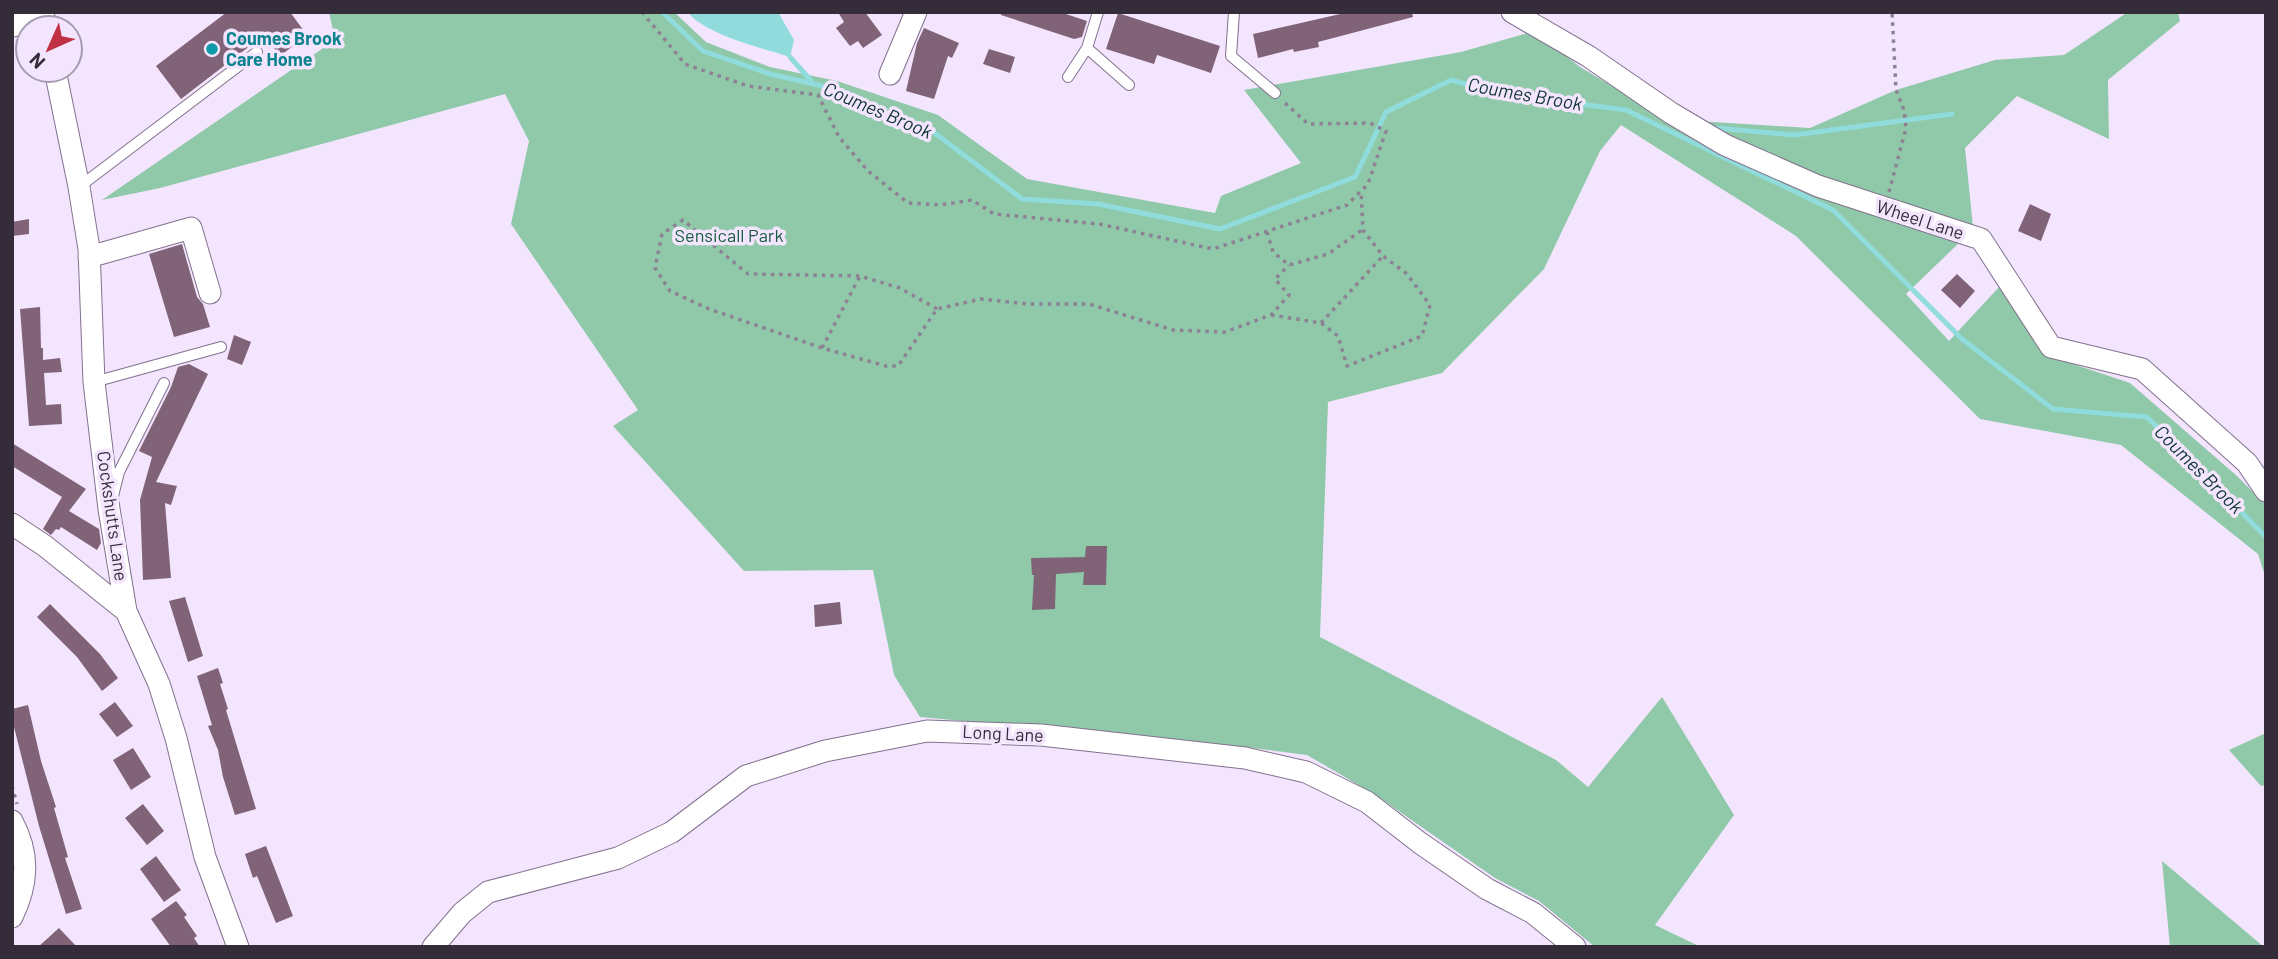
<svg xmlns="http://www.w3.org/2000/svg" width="2278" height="959" viewBox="0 0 2278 959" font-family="Barlow,sans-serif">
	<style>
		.green { fill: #8fc9a9 }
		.water { fill: #90dcdc }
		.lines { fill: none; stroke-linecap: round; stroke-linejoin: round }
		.stream { stroke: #90dcdc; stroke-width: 5 }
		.building { fill: #806376 }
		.service-casing { stroke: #82718d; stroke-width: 12 }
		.minor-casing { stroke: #82718d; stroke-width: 23 }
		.primary-casing { stroke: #82718d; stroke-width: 35 }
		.path { stroke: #8c8294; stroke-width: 3.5; stroke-dasharray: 3.5 5; stroke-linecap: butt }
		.service { stroke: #fff; stroke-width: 10 }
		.minor { stroke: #fff; stroke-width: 21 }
		.primary { stroke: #fff; stroke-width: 33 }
		.culture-dot { fill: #0f9aa8; stroke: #f4e5fe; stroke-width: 2.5 }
		.labels { text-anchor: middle; stroke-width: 7; stroke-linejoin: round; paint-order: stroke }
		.culture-label { font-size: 18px; font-weight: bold; fill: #0d838f; stroke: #f4e5fe; text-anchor: start }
		.street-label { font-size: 18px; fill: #342d39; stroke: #f4e5fe }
		.park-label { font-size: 18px; fill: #165b3d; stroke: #f4e5fe }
		.water-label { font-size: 19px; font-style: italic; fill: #0d3333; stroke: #f4e5fe }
	</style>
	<rect width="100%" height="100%" fill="#f4e5fe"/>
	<path class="green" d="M 329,12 L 674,12 L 706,42 L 770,67 L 837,81 L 938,115 L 1027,179 L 1215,213 L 1221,196 L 1301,163 L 1244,90 L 1461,52 L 1535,31 L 1580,67 L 1721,151 L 1961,241 L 1906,294 L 1949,341 L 2000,286 L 2046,355 L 2130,383 L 2237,476 L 2266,505 L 2266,579 L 2258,554 L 2121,445 L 1980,419 L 1796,236 L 1621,125 L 1600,151 L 1544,269 L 1442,373 L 1328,402 L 1320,637 L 1556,760 L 1588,787 L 1662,697 L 1734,815 L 1655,925 L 1701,947 L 1595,947 L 1539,901 L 1495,878 L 1374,794 L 1307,755 L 1238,746 L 920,717 L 894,675 L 873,570 L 744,571 L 613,426 L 638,410 L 511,224 L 529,141 L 505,94 L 160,188 L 102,200 L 335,40 Z
		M 2128,12 L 2178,12 L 2180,21 L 2108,80 L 2109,139 L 2017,96 L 1965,148 L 1973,227 L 1813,177 L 1697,121 L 1810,128 L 1896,90 L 1995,60 L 2064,55 Z
		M 2266,733 L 2266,785 L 2261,786 L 2229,750 Z
		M 2162,861 L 2264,947 L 2170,947 Z"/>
	<path class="water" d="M 687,12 L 778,12 L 794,40 L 790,57 C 759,47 709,36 687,12 Z"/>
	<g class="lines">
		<path class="stream" d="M 662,12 L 703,51 L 770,74 L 831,88 L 886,116 L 928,128 L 1022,199 L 1098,204 L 1220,229 L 1355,177 L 1386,112 L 1451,80 L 1502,94 L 1626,110 L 1833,210 L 1962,339 L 2053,409 L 2147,417 L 2266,537
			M 790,57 L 813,83
			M 1717,128 L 1794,135 L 1952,114"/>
	</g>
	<path class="building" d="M 227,12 L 290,12 L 307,35 L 280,56 L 264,35 L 181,99 L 156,66 Z
		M 838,12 L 865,12 L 882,35 L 863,48 L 858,41 L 850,46 L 836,28 L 844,22 Z
		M 1001,12 L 1060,12 L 1087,21 L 1082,37 L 1074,39 L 1001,15 Z
		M 1349,12 L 1412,12 L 1413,17 L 1318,42 L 1319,47 L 1294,52 L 1293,49 L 1258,58 L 1253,34 Z
		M 1118,13 L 1220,46 L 1211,73 L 1157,55 L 1154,64 L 1106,49 Z
		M 924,28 L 959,43 L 952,58 L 948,56 L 934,99 L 906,91 L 917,43 Z
		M 989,49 L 1015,57 L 1010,73 L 983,64 Z
		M 2030,204 L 2051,214 L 2041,241 L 2018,231 Z
		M 29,219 L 29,234 L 12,236 L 12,222 Z
		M 182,244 L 197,297 L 203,304 L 210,327 L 174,337 L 149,254 Z
		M 1957,274 L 1975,291 L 1960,308 L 1941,290 Z
		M 40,307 L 41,348 L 43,348 L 43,360 L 60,358 L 62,372 L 44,373 L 46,405 L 61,404 L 62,424 L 29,426 L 20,309 Z
		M 234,335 L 251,342 L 242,365 L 227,359 Z
		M 189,364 L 208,374 L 156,482 L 177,486 L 171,505 L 165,503 L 171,578 L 143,580 L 140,500 L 152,457 L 139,451 L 171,387 L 178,367 Z
		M 12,443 L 86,489 L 69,511 L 99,529 L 101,543 L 97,550 L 61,527 L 59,530 L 56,529 L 51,535 L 43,529 L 62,497 L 12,466 Z
		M 1086,546 L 1107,546 L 1106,585 L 1083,585 L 1084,572 L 1056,574 L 1055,609 L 1032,610 L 1034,575 L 1032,575 L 1031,558 L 1085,557 Z
		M 185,597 L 203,656 L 188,662 L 169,601 Z
		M 840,602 L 842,624 L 815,627 L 814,605 Z
		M 50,604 L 100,654 L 118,678 L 102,691 L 77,657 L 37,617 Z
		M 218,668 L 223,683 L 220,684 L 228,709 L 226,710 L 256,809 L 235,815 L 223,777 L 218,750 L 208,726 L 212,725 L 197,676 Z
		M 115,702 L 133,726 L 117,737 L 99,714 Z
		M 28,705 L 41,761 L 56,807 L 54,808 L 68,857 L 65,858 L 82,909 L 66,914 L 39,826 L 12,719 L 12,709 Z
		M 133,748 L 151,777 L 131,790 L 113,760 Z
		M 143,804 L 164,831 L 147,845 L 125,818 Z
		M 266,846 L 293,916 L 276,923 L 257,876 L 253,878 L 245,854 Z
		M 156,856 L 181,890 L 164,902 L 140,869 Z
		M 176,901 L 187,915 L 184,917 L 197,936 L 194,938 L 200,947 L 171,947 L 151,919 Z
		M 59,928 L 77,947 L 38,947 Z"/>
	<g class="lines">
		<defs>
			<path id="service" d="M 1098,12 L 1087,48 L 1129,85
				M 1234,12 L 1231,56 L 1275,93
				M 1068,77 L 1087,48
				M 79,187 L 257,52
				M 94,382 L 221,347
				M 113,496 L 119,472 L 164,383"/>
			<path id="minor" d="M 43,12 L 46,28
				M 1512,12 L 1588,56 L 1671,113 L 1725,145 L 1818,186 L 1981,239 L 2051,347 L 2142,369 L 2247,463 L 2266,491
				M 55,70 L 79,187 L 89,249 L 94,382 L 109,509 L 126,611 L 159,684 L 176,738 L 205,857 L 238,947
				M 890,74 L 916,12
				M 89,257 L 191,228 L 210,293
				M 12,524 L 45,546 L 126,611
				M 12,821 C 30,854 28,884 12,917
				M 433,947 L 462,913 L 488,892 L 618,858 L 672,832 L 746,776 L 825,751 L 927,731 L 1041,735 L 1245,758 L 1306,772 L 1367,802 L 1420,843 L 1487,889 L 1533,913 L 1575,947"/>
			<path id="primary" d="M 12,20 L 31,12"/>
		</defs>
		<use href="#service" class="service-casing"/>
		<use href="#minor" class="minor-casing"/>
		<use href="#primary" class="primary-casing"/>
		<path class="path" d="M 642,12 L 685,64 L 748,86 L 818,95 L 839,137 L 868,171 L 908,203 L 940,205 L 972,200 L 994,214 L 1099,224 L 1213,249 L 1347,205 L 1368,184 L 1386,131 L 1370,123 L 1308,124 L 1284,102
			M 1889,192 L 1906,128 L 1904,110 L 1896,90 L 1892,12
			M 1267,232 L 1273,252 L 1289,265 L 1328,254 L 1362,230
			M 937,309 L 900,288 L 860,276 L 748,274 L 683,220 L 662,234 L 655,268 L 670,291 L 709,309 L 822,348 L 886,366 L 898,366 L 937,309 L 981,299 L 1028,304 L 1089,304 L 1173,330 L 1225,332 L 1271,315 L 1289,295 L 1275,279 L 1289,265
			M 1271,315 L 1321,323 L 1338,336 L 1347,366 L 1422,336 L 1430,305 L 1407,274 L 1383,256 L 1363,230 L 1361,191
			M 1321,323 L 1383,256
			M 822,348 L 860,276
			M 12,786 L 17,804"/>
		<use href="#service" class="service"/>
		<use href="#minor" class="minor"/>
		<use href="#primary" class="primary"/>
	</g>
	<circle class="culture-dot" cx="212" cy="49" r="7"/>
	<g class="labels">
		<g class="culture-label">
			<text x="226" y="45">Coumes Brook<tspan x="226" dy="21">Care Home</tspan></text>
		</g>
		<g class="street-label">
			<text transform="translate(1920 220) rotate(18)" y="6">Wheel Lane</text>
			<text transform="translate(112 516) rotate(82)" y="6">Cockshutts Lane</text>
			<text transform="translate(1003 734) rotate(3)" y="6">Long Lane</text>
		</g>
		<g class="park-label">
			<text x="729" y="242">Sensicall Park</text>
		</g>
		<g class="water-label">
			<text transform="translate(1525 94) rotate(10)" y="7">Coumes Brook</text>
			<text transform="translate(878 110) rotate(23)" y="7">Coumes Brook</text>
			<text transform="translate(2199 469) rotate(45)" y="7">Coumes Brook</text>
		</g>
	</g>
	<rect width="2278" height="959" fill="none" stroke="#342d39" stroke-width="28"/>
	<g transform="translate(49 49) rotate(225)"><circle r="33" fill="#f4e5fe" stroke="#a79baf" stroke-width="2"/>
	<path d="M0-5L12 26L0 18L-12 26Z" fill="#c13144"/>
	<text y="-10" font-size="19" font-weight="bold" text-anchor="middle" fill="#342d39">N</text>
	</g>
</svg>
